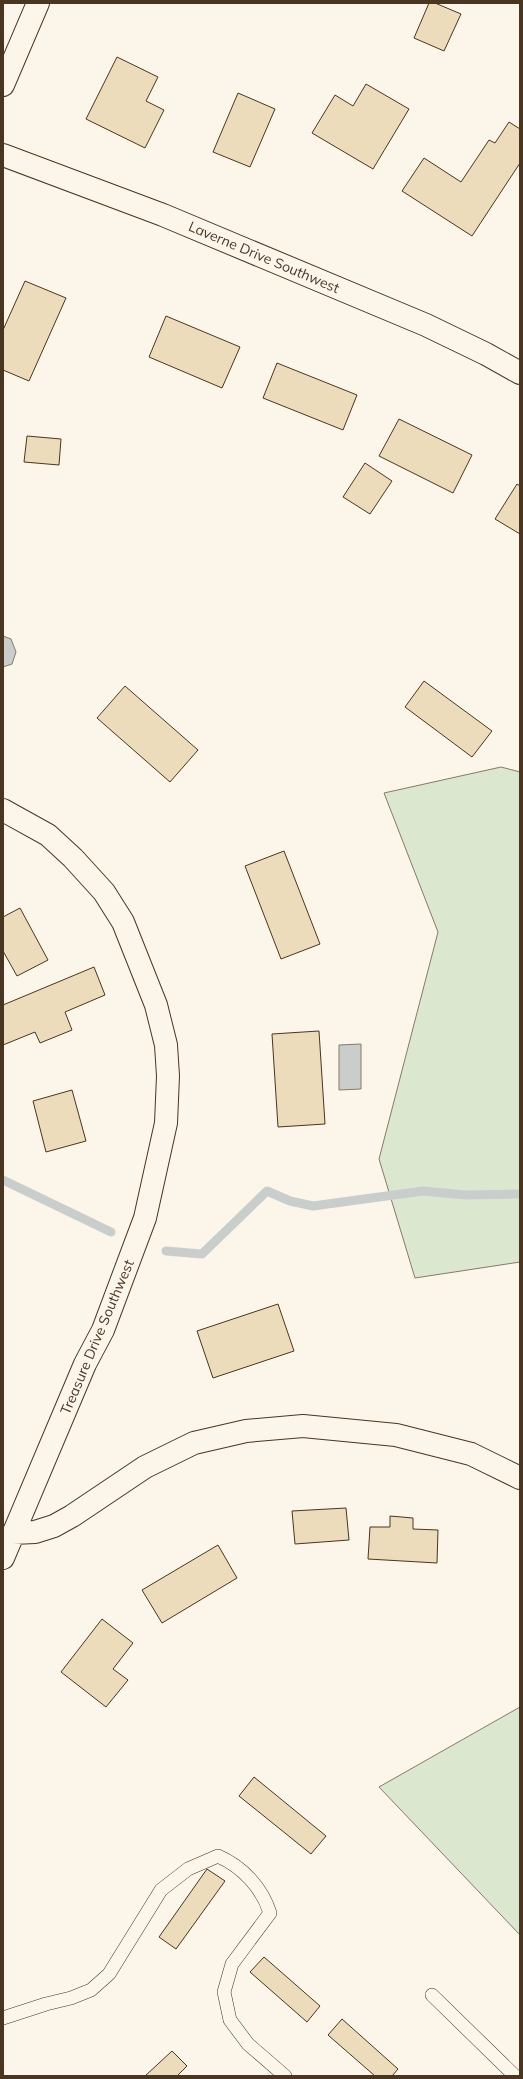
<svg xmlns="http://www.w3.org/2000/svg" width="523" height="2079" viewBox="0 0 523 2079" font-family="Mulish,sans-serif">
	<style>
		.green { fill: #dce7d0; stroke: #887966 }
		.water { fill: #c9cecd; stroke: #887966 }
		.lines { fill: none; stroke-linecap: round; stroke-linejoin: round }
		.stream { stroke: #c9cecd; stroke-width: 9 }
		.building { fill: #ecdcbc; stroke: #4a3520 }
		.lane-casing { stroke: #4a3520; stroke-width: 14 }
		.street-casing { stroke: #4a3520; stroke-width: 24 }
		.lane { stroke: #fbf6e9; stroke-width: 13 }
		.street { stroke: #fbf6e9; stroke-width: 22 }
		.labels { text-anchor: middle; stroke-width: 3; stroke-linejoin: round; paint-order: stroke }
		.street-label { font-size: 14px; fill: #4a3520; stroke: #fbf6e9 }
	</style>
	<rect width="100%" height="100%" fill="#fbf6e9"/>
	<path class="green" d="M 501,767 L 520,772 L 520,1262 L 415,1278 L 379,1159 L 438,932 L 384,793 Z
		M 520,1707 L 520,1935 L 379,1787 Z"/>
	<path class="water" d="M 3,636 L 11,639 L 16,652 L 12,664 L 3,667 Z
		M 361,1044 L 361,1089 L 339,1090 L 339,1045 Z"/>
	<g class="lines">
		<path class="stream" d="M 3,1180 L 111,1232
			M 166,1251 L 202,1254 L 267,1191 L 290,1201 L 313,1206 L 423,1191 L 465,1195 L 520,1194"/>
	</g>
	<path class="building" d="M 429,3 L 435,3 L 461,14 L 444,51 L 414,38 Z
		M 117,57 L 158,77 L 146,101 L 164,110 L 145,148 L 86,119 Z
		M 366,84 L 409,109 L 373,169 L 312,133 L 335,95 L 353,106 Z
		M 238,93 L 275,109 L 250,167 L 213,152 Z
		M 509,122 L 520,129 L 520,163 L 472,236 L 402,191 L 424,158 L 461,182 L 489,140 L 495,143 Z
		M 25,281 L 66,298 L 29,381 L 3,370 L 3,330 Z
		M 166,316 L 240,347 L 222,388 L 149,357 Z
		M 277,363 L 357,395 L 343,430 L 263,398 Z
		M 399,419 L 472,455 L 453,493 L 379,456 Z
		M 27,436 L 61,439 L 59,465 L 24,462 Z
		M 365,463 L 392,481 L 370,514 L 343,497 Z
		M 517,484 L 520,486 L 520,534 L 495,519 Z
		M 424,681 L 492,731 L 472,757 L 405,707 Z
		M 125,686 L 198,750 L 170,782 L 97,718 Z
		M 284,851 L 320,944 L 281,959 L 245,866 Z
		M 20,908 L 48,960 L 17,976 L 3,951 L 3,917 Z
		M 94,967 L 105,995 L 65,1012 L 72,1030 L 40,1043 L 35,1032 L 3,1045 L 3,1005 Z
		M 319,1031 L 325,1124 L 278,1127 L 272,1034 Z
		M 72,1090 L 86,1141 L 46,1152 L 33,1101 Z
		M 278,1304 L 294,1351 L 213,1378 L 197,1331 Z
		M 346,1508 L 349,1540 L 295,1544 L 292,1511 Z
		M 390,1516 L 413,1518 L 413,1529 L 438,1530 L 437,1563 L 368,1559 L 370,1527 L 390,1527 Z
		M 218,1545 L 237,1578 L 162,1623 L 142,1590 Z
		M 102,1619 L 133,1643 L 113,1669 L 128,1680 L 106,1707 L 61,1672 Z
		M 254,1777 L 326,1836 L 311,1854 L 239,1796 Z
		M 207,1869 L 225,1881 L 176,1949 L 159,1937 Z
		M 264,1957 L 320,2006 L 307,2022 L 250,1972 Z
		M 342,2019 L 398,2069 L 392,2076 L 375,2076 L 328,2035 Z
		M 172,2051 L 187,2066 L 177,2076 L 145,2076 Z"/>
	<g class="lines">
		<defs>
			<path id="lane" d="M 432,1995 L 515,2076
				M 3,2018 L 46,2004 L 71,1998 L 91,1990 L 109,1974 L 161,1890 L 188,1869 L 218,1856 C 243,1867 262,1888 270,1913 L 232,1964 L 224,1992 L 230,2020 L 248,2044 L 285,2076"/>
			<path id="street" d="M 3,85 L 38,3
				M 3,155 L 163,215 L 426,325 L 486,354 L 520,373
				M 3,810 L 48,835 L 73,858 L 104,892 L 123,922 L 156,1005 L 166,1045 L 168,1076 L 166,1123 L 145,1218 L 103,1330 L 85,1364 L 3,1558
				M 13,1533 L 35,1532 L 54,1526 L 72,1516 L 145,1467 L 194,1443 L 246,1431 L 303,1426 L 396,1435 L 471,1454 L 520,1478"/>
		</defs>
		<use href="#lane" class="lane-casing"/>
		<use href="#street" class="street-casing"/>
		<use href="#lane" class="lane"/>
		<use href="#street" class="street"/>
	</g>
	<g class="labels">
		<g class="street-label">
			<text transform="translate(264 257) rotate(23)" y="5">Laverne Drive Southwest</text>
			<text transform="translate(97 1337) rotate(-67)" y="5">Treasure Drive Southwest</text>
		</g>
	</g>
	<rect width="523" height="2079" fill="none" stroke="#4a3520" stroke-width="8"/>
</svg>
